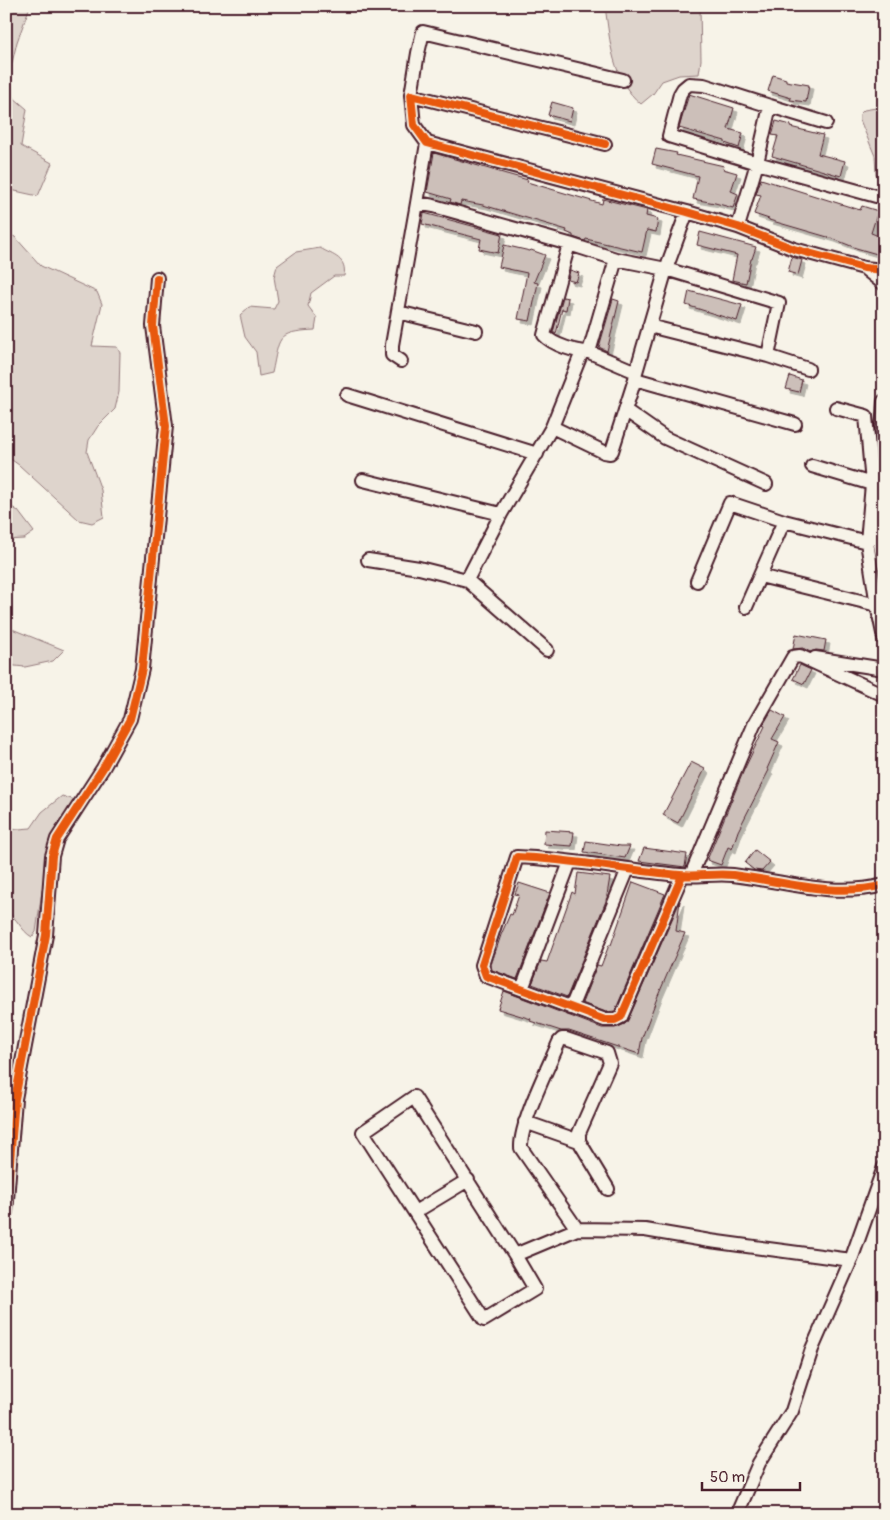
<svg xmlns="http://www.w3.org/2000/svg" width="890" height="1520" viewBox="0 0 890 1520" font-family="Pangolin,sans-serif">
	<style>
		.green { fill: #ded4cc; stroke: #947a7c }
		.building { fill: #ccbfb9; stroke: #4a1f2b; filter: url(#shadow) }
		.lines { fill: none; stroke-linecap: round; stroke-linejoin: round }
		.street-casing { stroke: #4a1f2b; stroke-width: 16 }
		.street { stroke: #f7f3e8; stroke-width: 12 }
		.cycleway-casing { stroke: #f7f3e8; stroke-width: 11 }
		.cycleway { stroke: #e8590c; stroke-width: 8 }
	</style>
	<defs>
		<filter id="shadow"><feDropShadow dx="4" dy="4" stdDeviation="0" flood-color="#0004"/></filter>
	</defs>
	<rect width="100%" height="100%" fill="#f7f3e8"/>
	<filter id="ink" filterUnits="userSpaceOnUse"><feTurbulence type="fractalNoise" baseFrequency=".02" numOctaves="2"/><feDisplacementMap in="SourceGraphic" scale="10" xChannelSelector="R" yChannelSelector="G"/><feConvolveMatrix kernelMatrix="1 2 1 2 8 2 1 2 1" color-interpolation-filters="sRGB"/></filter>
	<g filter="url(#ink)">
		<path class="green" d="M 6,6 L 30,6 L 17,42 L 6,88 Z
			M 605,6 L 700,6 L 701,60 L 699,74 L 679,75 L 662,81 L 653,94 L 641,104 C 612,80 610,41 605,6 Z
			M 6,91 L 27,109 L 21,146 L 52,163 L 38,196 L 6,189 Z
			M 876,108 L 884,110 L 884,188 L 876,174 L 875,156 L 860,120 L 860,114 L 864,110 Z
			M 6,233 L 15,237 L 41,266 L 97,292 L 102,304 L 92,346 L 117,347 L 120,353 L 119,392 L 115,409 L 98,426 L 89,440 L 87,452 L 101,490 L 104,517 L 92,523 L 79,520 L 19,465 L 9,458 L 6,459 Z
			M 320,248 C 334,256 347,258 344,276 L 334,276 L 311,293 L 308,306 L 317,318 L 315,330 C 275,332 280,337 272,373 L 259,376 L 256,352 L 245,337 L 240,315 L 249,307 L 274,309 L 278,301 L 274,277 L 277,266 L 296,252 Z
			M 6,503 L 18,511 L 34,532 L 24,539 L 6,540 Z
			M 12,629 L 64,650 L 53,661 L 25,667 L 6,665 L 6,630 Z
			M 62,796 L 75,800 L 49,843 L 36,932 L 32,937 C 21,931 17,917 6,911 L 6,830 L 31,828 L 42,812 Z"/>
		<path class="building" d="M 773,75 L 786,79 L 786,81 L 809,85 L 806,102 L 790,100 L 791,98 L 768,91 Z
			M 689,94 L 734,108 L 728,129 L 743,133 L 739,148 L 725,143 L 725,141 L 679,128 Z
			M 552,102 L 573,108 L 570,121 L 548,115 Z
			M 776,121 L 791,125 L 790,127 L 823,135 L 818,154 L 845,161 L 841,176 L 772,156 L 778,136 L 772,135 Z
			M 656,149 L 677,153 L 676,155 L 724,166 L 723,169 L 737,173 L 731,191 L 738,194 L 733,208 L 715,203 L 693,199 L 698,176 L 652,164 Z
			M 434,153 L 503,173 L 528,180 L 527,182 L 602,204 L 603,199 L 647,210 L 646,216 L 658,219 L 656,232 L 647,230 L 642,252 L 586,239 L 585,241 L 573,237 L 573,235 L 566,232 L 567,230 L 483,205 L 461,201 L 460,205 L 450,202 L 451,199 L 427,192 Z
			M 761,179 L 860,210 L 862,206 L 878,211 L 871,233 L 884,238 L 884,256 L 856,248 L 831,238 L 769,220 L 769,219 L 754,214 L 761,195 L 756,194 Z
			M 424,213 L 502,234 L 498,253 L 479,249 L 481,239 L 422,224 Z
			M 700,232 L 756,247 L 752,259 L 751,259 L 746,283 L 732,280 L 737,255 L 697,245 Z
			M 504,245 L 530,251 L 531,250 L 545,255 L 534,282 L 538,283 L 530,321 L 518,319 L 527,273 L 499,267 Z
			M 792,257 L 802,260 L 798,275 L 788,272 Z
			M 570,270 L 579,273 L 576,282 L 568,280 Z
			M 689,291 L 742,305 L 737,321 L 686,305 Z
			M 563,297 L 568,298 L 566,310 L 562,309 L 556,334 L 553,332 Z
			M 613,299 L 619,301 L 607,351 L 599,347 Z
			M 790,376 L 802,380 L 799,392 L 786,389 Z
			M 796,634 L 826,640 L 824,651 L 816,650 L 810,652 L 803,648 L 793,649 Z
			M 800,665 L 811,670 L 804,684 L 793,679 Z
			M 772,710 L 785,717 L 772,739 L 779,742 L 767,769 L 769,770 L 738,831 L 732,849 L 728,847 L 721,865 L 707,860 L 744,770 L 765,726 L 763,725 Z
			M 691,762 L 705,769 L 678,823 L 663,815 Z
			M 545,830 L 574,832 L 572,846 L 544,844 Z
			M 586,841 L 621,846 L 630,846 L 625,858 L 584,852 Z
			M 644,848 L 687,854 L 685,867 L 639,861 Z
			M 755,850 L 770,862 L 762,871 L 754,870 L 745,863 Z
			M 578,873 L 610,877 L 606,901 L 567,997 L 532,984 L 541,961 L 547,962 L 572,892 L 575,894 Z
			M 633,882 L 665,894 L 615,1011 L 606,1012 L 582,1003 L 597,965 L 601,966 L 609,945 L 611,945 Z
			M 519,883 L 550,893 L 517,979 L 492,970 L 491,965 L 501,935 L 510,914 L 512,915 L 519,895 L 515,894 Z
			M 680,901 L 676,931 L 685,933 L 657,998 L 642,1038 L 639,1054 L 569,1031 L 561,1031 L 530,1021 L 531,1019 L 498,1009 L 504,991 L 602,1028 L 615,1028 L 625,1024 L 628,1020 Z"/>
		<g class="lines">
			<defs>
				<path id="street" d="M 411,95 L 418,53 L 423,32 L 623,80
					M 770,106 L 826,123
					M 605,144 L 411,95 L 414,125 L 427,143 L 687,212 L 738,227 L 794,249 L 864,268 L 884,270
					M 417,203 L 427,143
					M 738,227 L 757,163 L 770,106 L 704,85 L 689,84 L 683,89 L 680,94 L 669,136 L 757,163 L 876,196
					M 569,244 L 544,335 C 553,345 576,352 589,352 L 636,372
					M 864,268 L 884,284
					M 398,312 L 476,331
					M 589,352 L 616,259
					M 768,356 L 808,369
					M 401,361 L 392,355 L 392,345 L 417,203 L 434,206 L 569,244 L 616,259 L 666,269 L 687,212
					M 635,379 L 795,424
					M 347,395 L 537,454
					M 884,401 L 882,432 L 884,459
					M 836,408 L 866,416 L 872,484 L 867,542 L 877,605 L 884,638
					M 625,410 L 665,438 L 766,484
					M 552,427 L 604,452 L 610,453 L 612,451 L 635,379 L 636,372 L 666,269 L 779,303 L 768,356 L 649,326
					M 812,466 L 872,484
					M 884,475 L 879,539 L 884,565
					M 363,480 L 501,514
					M 368,560 L 419,568 L 467,580 L 501,514 L 552,427 L 582,352
					M 760,576 L 877,605
					M 467,580 L 547,650
					M 697,581 L 730,503 L 784,521
					M 746,607 L 784,521 L 867,542
					M 815,658 L 884,669
					M 691,875 L 754,725 L 793,657 L 800,656 L 884,695
					M 682,876 L 621,1017 L 615,1020 L 605,1020 L 486,976 L 482,965 L 517,857 C 571,859 625,870 680,875 C 697,877 715,873 733,875 C 782,881 834,898 884,885
					M 522,989 L 570,862
					M 571,1008 L 628,869
					M 525,1122 L 579,1141
					M 608,1189 L 579,1141 L 579,1133 L 610,1063 L 607,1053 L 566,1039 L 562,1039 L 559,1042 C 548,1068 520,1123 521,1148 L 577,1229 L 645,1230 L 710,1241 L 851,1260
					M 6,1212 L 15,1099 L 46,935 L 52,856 L 57,839 L 103,768 L 130,719 L 142,669 L 166,426 L 153,326 L 157,278
					M 415,1212 L 468,1180
					M 515,1255 L 535,1289 L 484,1320 L 363,1132 L 414,1097 L 515,1255 L 577,1229
					M 737,1514 L 759,1463 L 792,1411 L 812,1349 L 851,1260 L 884,1167"/>
			</defs>
			<use href="#street" class="street-casing"/>
			<use href="#street" class="street"/>
			<defs>
				<path id="cycleway" d="M 605,144 L 411,95 L 414,125 L 427,143 L 687,212 L 738,227 L 794,249 L 864,268 L 884,270
					M 682,876 L 621,1017 L 615,1020 L 605,1020 L 486,976 L 482,965 L 517,857 C 571,859 625,870 680,875 C 697,877 715,873 733,875 C 782,881 834,898 884,885
					M 6,1212 L 15,1099 L 46,935 L 52,856 L 57,839 L 103,768 L 130,719 L 142,669 L 166,426 L 153,326 L 157,278"/>
			</defs>
			<use href="#cycleway" class="cycleway-casing"/>
			<use href="#cycleway" class="cycleway"/>
		</g>
	</g>
	<rect width="890" height="1520" fill="none" stroke="#f7f3e8" stroke-width="25"/>
	<rect x="12" y="12" width="865" height="1495" fill="none" stroke="#4a1f2b" stroke-width="2" filter="url(#ink)"/>
	<path d="M702 1482v8h98v-8" fill="none" stroke="#4a1f2b" stroke-width="2.5"/>
	<text x="710" y="1482" font-size="15" fill="#4a1f2b" stroke="#f7f3e8" stroke-width="4" paint-order="stroke">50 m</text>
</svg>
